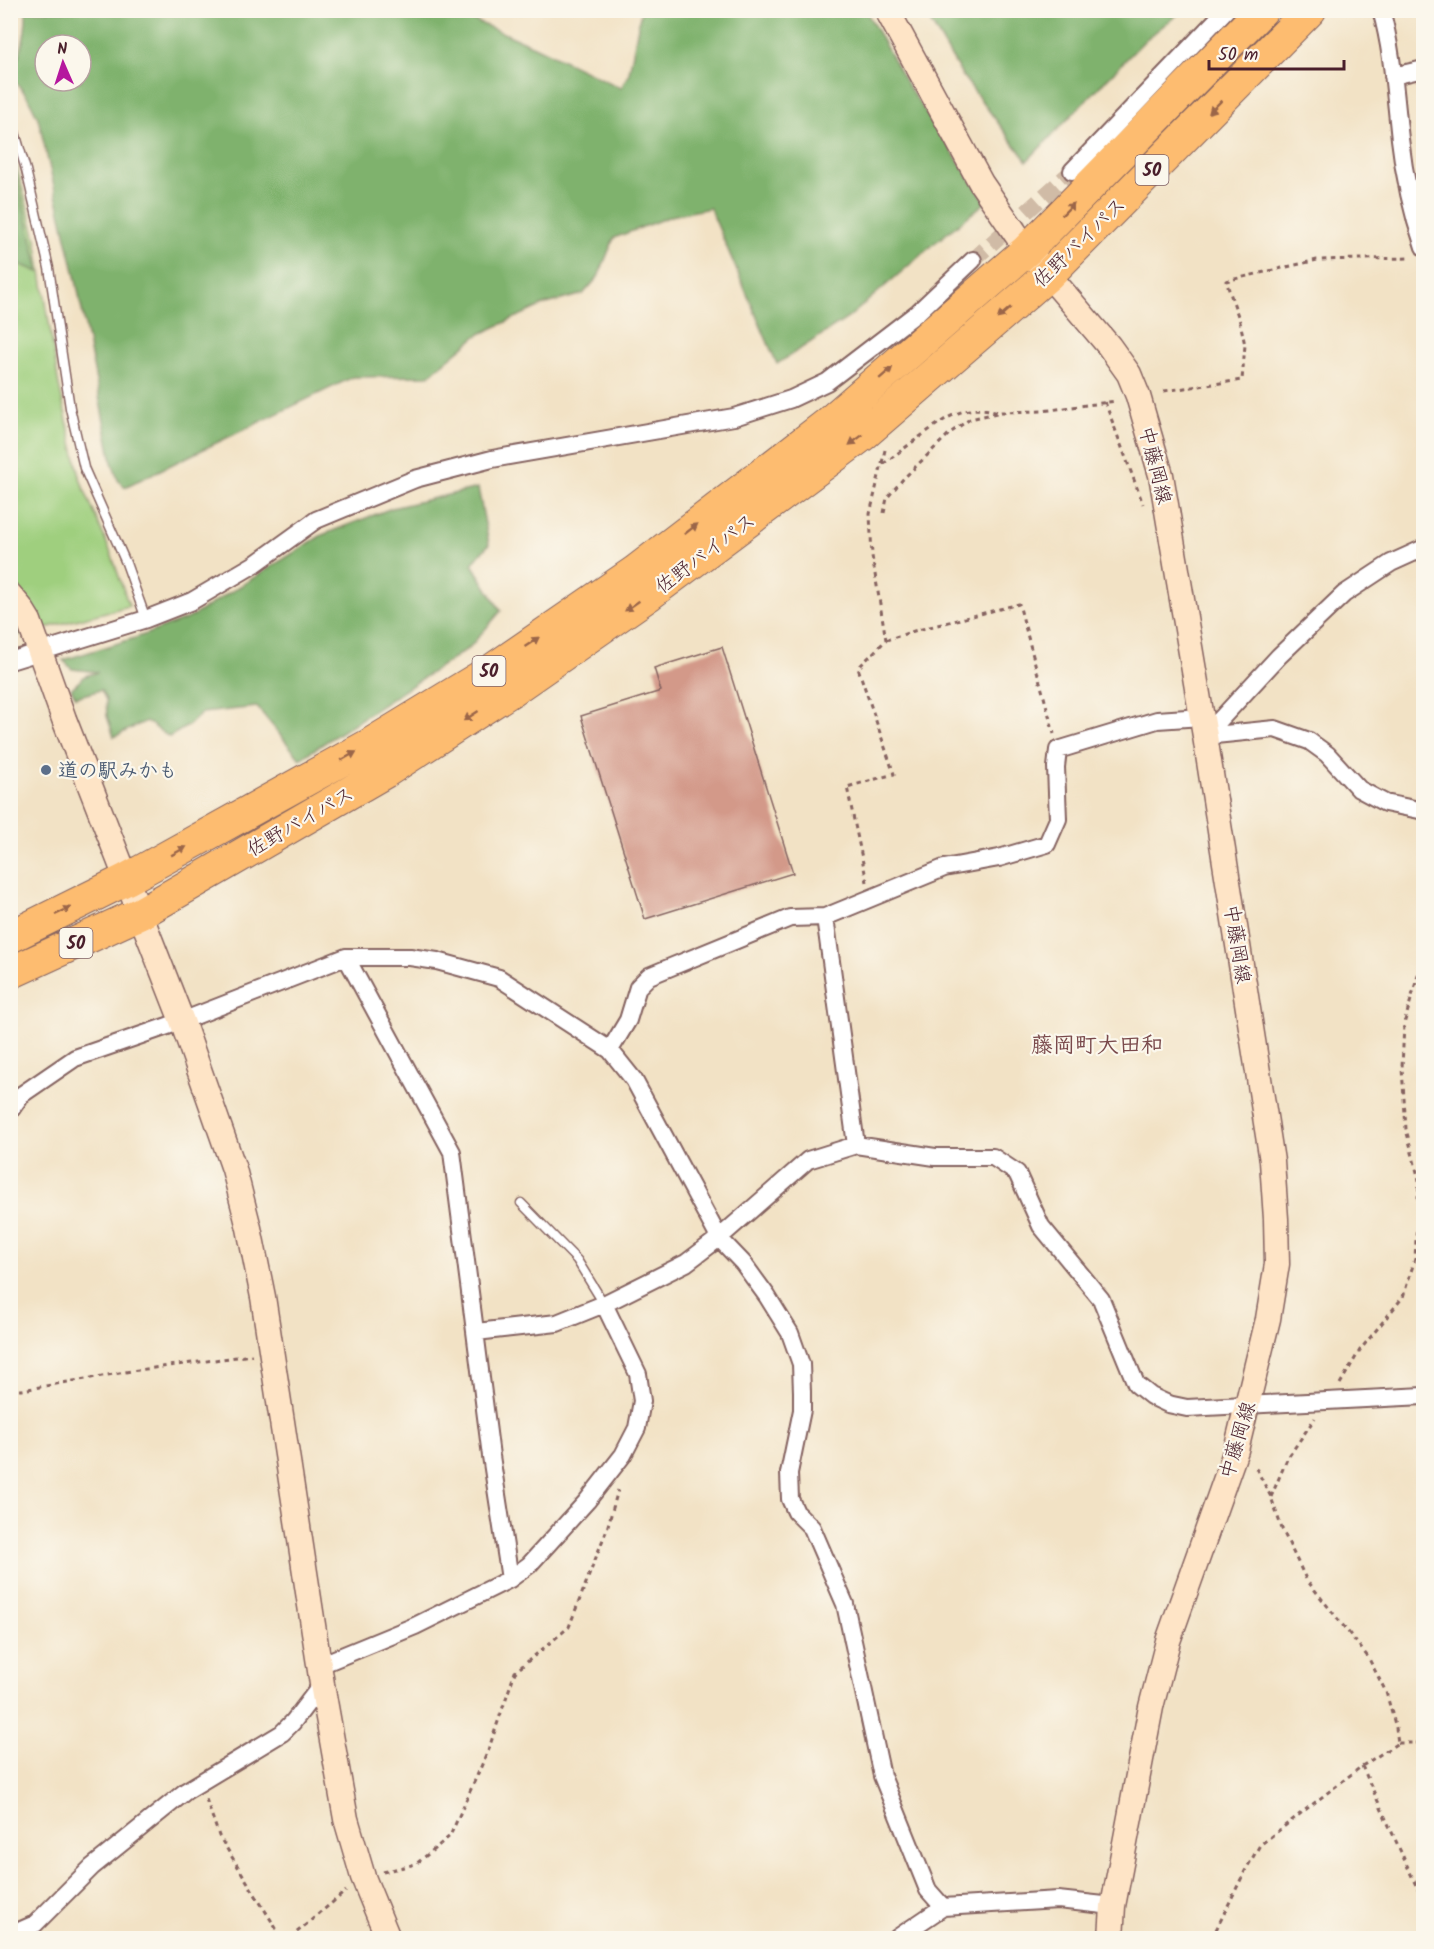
<svg xmlns="http://www.w3.org/2000/svg" width="1434" height="1949" viewBox="0 0 1434 1949" font-family="Kalam,'Klee One',sans-serif">
	<style>
		.green { fill: #9fcf7e; stroke: #747754; stroke-width: 1.5 }
		.forest { fill: #7fb26d; stroke: #64684c; stroke-width: 1.5; fill-rule: evenodd }
		.building { fill: #d39989 }
		.lines { fill: none; stroke-linecap: round; stroke-linejoin: round }
		.street-tunnel { stroke: #d0bba6; stroke-width: 16; stroke-dasharray: 16 8; stroke-linecap: butt }
		.lane-casing { stroke: #856361; stroke-width: 11 }
		.street-casing { stroke: #856361; stroke-width: 20 }
		.secondary-casing { stroke: #856361; stroke-width: 27 }
		.highway-casing { stroke: #856361; stroke-width: 34 }
		.path { stroke: #856361; stroke-width: 3; stroke-dasharray: 4.5 4.5; stroke-linecap: butt }
		.lane { stroke: #fff; stroke-width: 8 }
		.street { stroke: #fff; stroke-width: 16 }
		.secondary { stroke: #fee4c6; stroke-width: 24 }
		.highway { stroke: #fdbc70; stroke-width: 32 }
		.oneway { fill: #9b664a }
		.service-dot { fill: #5c6f8a; stroke: #fbf7ec; stroke-width: 2 }
		.labels { text-anchor: middle; stroke-width: 4.5; stroke-linejoin: round; paint-order: stroke }
		.shield { fill: #fbf7ec; stroke: #7f6065; stroke-width: 1.5 }
		.shield-label { font-size: 18px; font-weight: bold; fill: #4a1f2b }
		.street-label { font-size: 20px; fill: #4a1f2b; stroke: #fbf7ec }
		.service-label { font-size: 20px; font-weight: bold; fill: #4e5e75; stroke: #fbf7ec; text-anchor: start }
		.quarter-label { font-size: 22px; font-weight: bold; fill: #7a4a4c; stroke: #fbf7ec }
	</style>
	<rect width="100%" height="100%" fill="#fbf7ec"/>
	<filter id="ink" filterUnits="userSpaceOnUse"><feTurbulence type="fractalNoise" baseFrequency=".0167" numOctaves="2"/><feDisplacementMap in="SourceGraphic" scale="12" xChannelSelector="R" yChannelSelector="G"/><feConvolveMatrix kernelMatrix="1 2 1 2 8 2 1 2 1" color-interpolation-filters="sRGB"/></filter>
	<filter id="wash" filterUnits="userSpaceOnUse"><feTurbulence type="fractalNoise" baseFrequency=".008" numOctaves="4" result="noise"/><feDisplacementMap in="SourceGraphic" scale="24" xChannelSelector="R" yChannelSelector="G"/><feGaussianBlur stdDeviation="1.35" result="paint"/><feColorMatrix in="noise" values="0 0 0 0 0 0 0 0 0 0 0 0 0 0 0 0 0 1.4 0 .05"/><feComposite in="paint" operator="in"/></filter>
	<g filter="url(#wash)">
		<rect width="100%" height="100%" fill="#f2e2c5"/>
		<path class="green" d="M 10,141 L 36,239 L 59,386 L 81,481 L 112,556 L 129,606 L 11,637 Z"/>
		<path class="forest" d="M 26,11 L 452,11 L 534,46 L 621,88 L 629,73 L 641,11 L 866,11 L 908,86 L 986,202 L 936,242 L 848,318 L 777,364 L 710,208 L 671,216 L 614,238 L 598,277 L 583,294 L 543,305 L 478,335 L 428,376 L 353,377 L 125,487 L 118,480 L 112,462 L 76,280 L 38,118 L 27,96 L 11,76 C 21,54 27,34 26,11 ZM 45,45 L 81,45 L 81,81 L 45,81 Z
			M 924,11 L 1182,11 L 1145,40 L 1027,161 L 962,75 Z
			M 10,151 L 11,151 L 39,272 L 11,261 Z
			M 478,488 L 489,544 L 472,564 L 501,611 L 469,648 L 300,759 L 257,707 L 202,713 L 188,726 L 169,737 L 146,721 L 114,737 L 107,716 L 106,700 L 101,690 L 76,697 L 71,689 L 85,676 L 98,672 L 72,669 L 63,660 L 138,637 L 189,618 L 322,535 L 392,508 Z"/>
		<g id="blocks">
			<path class="building" d="M 722,647 L 793,873 L 645,919 L 581,716 L 661,691 L 654,668 Z"/>
		</g>
	</g>
	<g filter="url(#ink)">
		<use href="#blocks" fill-opacity="0" stroke="#856361" stroke-width="1.5"/>
		<g class="lines">
			<path class="street-tunnel" d="M 973,260 L 1072,171"/>
			<defs>
				<path id="lane" d="M 10,115 L 26,170 L 49,268 L 70,408 L 84,468 L 126,563 L 146,619
					M 521,1203 L 577,1260 L 604,1304"/>
				<path id="street" d="M 1381,10 C 1393,52 1395,96 1400,139 C 1404,175 1412,212 1424,247
					M 1393,76 L 1424,69
					M 1072,171 L 1226,10
					M 10,661 L 146,619 L 192,601 L 255,564 L 316,520 L 415,479 L 492,459 L 734,417 L 791,399 L 827,382 L 917,313 L 973,260
					M 1205,736 L 1279,656 L 1344,594 L 1391,563 L 1424,548
					M 1205,736 L 1275,729 L 1309,741 L 1327,754 L 1359,789 L 1385,803 L 1424,811
					M 825,917 L 856,1145
					M 346,957 L 452,1152 L 491,1456 L 510,1579
					M 610,1050 L 628,1020 L 638,987 L 649,976 L 790,918 L 825,917 L 944,868 L 999,858 L 1047,844 L 1058,819 L 1056,767 L 1058,750 L 1157,720 L 1202,717
					M 10,1111 L 21,1095 L 75,1058 L 182,1021 L 346,957 L 410,957 L 437,961 L 499,978 L 610,1050 L 634,1080 L 719,1238 L 743,1263 L 767,1296 L 790,1333 L 801,1364 L 802,1392 L 802,1410 L 789,1473 L 790,1499 L 796,1512 L 812,1528 L 845,1604 L 882,1776 L 928,1890 L 943,1907
					M 476,1332 L 557,1323 L 604,1304
					M 320,1665 L 415,1626 L 510,1579 L 529,1565 L 587,1501 L 623,1455 L 637,1428 L 642,1401 L 638,1374 L 604,1304 L 686,1263 L 719,1238 L 808,1160 L 856,1145 L 935,1157 L 993,1157 L 1017,1173 L 1041,1226 L 1101,1299 L 1136,1384 L 1151,1396 L 1168,1404 L 1187,1408 L 1424,1396
					M 10,1935 L 35,1924 L 92,1867 L 186,1791 L 282,1733 L 293,1722 L 322,1684
					M 897,1938 L 943,1907 L 1058,1900 L 1113,1906"/>
				<path id="secondary" d="M 887,10 L 981,183 L 1027,250 L 1109,346 L 1129,374 L 1138,396 L 1161,475 L 1205,736 L 1272,1161 L 1276,1219 L 1277,1264 L 1268,1319 L 1236,1450 L 1168,1641 L 1151,1707 L 1113,1906 L 1111,1938
					M 10,595 L 21,608 L 29,621 L 64,719 L 182,1021 L 234,1169 L 249,1228 L 263,1297 L 322,1684 L 346,1819 L 363,1877 L 388,1938"/>
				<path id="highway" d="M 10,937 L 127,879 L 369,745 L 492,670 L 636,571 L 826,425 L 1027,250 L 1262,10
					M 10,973 L 141,913 L 385,772 L 512,690 L 650,594 L 863,435 L 1048,275 L 1310,10"/>
			</defs>
			<use href="#lane" class="lane-casing"/>
			<use href="#street" class="street-casing"/>
			<use href="#secondary" class="secondary-casing"/>
			<use href="#highway" class="highway-casing"/>
			<path class="path" d="M 10,38 L 11,10
				M 1164,391 L 1242,380 L 1245,345 L 1240,322 L 1226,281 L 1317,260 L 1410,258
				M 1105,402 L 1143,504
				M 885,450 L 870,514 L 872,556 L 886,640
				M 883,464 C 896,455 908,445 921,436 C 947,417 965,403 999,412
				M 884,513 L 887,498 L 903,479 L 950,433 L 970,419 L 1001,412 L 1043,411 L 1116,401
				M 867,882 L 847,787 L 894,774 L 858,668 L 886,640 L 914,631 L 1019,604 L 1054,734
				M 1340,1384 L 1360,1350 L 1403,1297 L 1415,1259 L 1419,1180 L 1406,1129 L 1402,1068 L 1404,1024 L 1424,954
				M 10,1390 L 22,1390 L 131,1371 L 252,1355
				M 1271,1497 L 1287,1459 L 1315,1418
				M 1398,1743 L 1424,1743
				M 1362,1766 L 1424,1903
				M 206,1799 L 219,1836 L 282,1938
				M 383,1872 L 416,1864 L 450,1836 L 488,1751 L 515,1672 L 569,1627 L 607,1529 L 618,1490
				M 290,1938 L 346,1891
				M 1212,1938 L 1245,1871 L 1260,1845 L 1362,1766 L 1398,1743 L 1396,1728 L 1386,1692 L 1368,1657 L 1306,1579 L 1282,1529 L 1271,1497 L 1257,1470 L 1253,1466"/>
			<use href="#lane" class="lane"/>
			<use href="#street" class="street"/>
			<use href="#secondary" class="secondary"/>
			<use href="#highway" class="highway"/>
		</g>
		<defs><path id="oneway-solid" d="M-6-.8H1V-3.2L6.5 0L1 3.2V.8H-6Z" transform="scale(1.5)"/></defs>
		<g class="oneway">
			<use href="#oneway-solid" transform="translate(1215 107) rotate(135)"/>
			<use href="#oneway-solid" transform="translate(1068 209) rotate(-45)"/>
			<use href="#oneway-solid" transform="translate(1004 313) rotate(139)"/>
			<use href="#oneway-solid" transform="translate(886 373) rotate(-41)"/>
			<use href="#oneway-solid" transform="translate(856 440) rotate(143)"/>
			<use href="#oneway-solid" transform="translate(691 529) rotate(-38)"/>
			<use href="#oneway-solid" transform="translate(632 606) rotate(145)"/>
			<use href="#oneway-solid" transform="translate(532 642) rotate(-34)"/>
			<use href="#oneway-solid" transform="translate(471 716) rotate(147)"/>
			<use href="#oneway-solid" transform="translate(349 756) rotate(-29)"/>
			<use href="#oneway-solid" transform="translate(179 851) rotate(-29)"/>
			<use href="#oneway-solid" transform="translate(63 911) rotate(-26)"/>
		</g>
	</g>
	<circle class="service-dot" cx="46" cy="770" r="6"/>
	<g class="labels">
		<g class="shield">
			<rect x="1135.5" y="155" width="33" height="30" rx="4.5"/>
			<rect x="472.5" y="656" width="33" height="30" rx="4.5"/>
			<rect x="59.5" y="928" width="33" height="30" rx="4.5"/>
		</g>
		<g class="shield-label">
			<text x="1152" y="176">50</text>
			<text x="489" y="677">50</text>
			<text x="76" y="949">50</text>
		</g>
		<g class="street-label">
			<text transform="translate(1079 242) rotate(-44)" y="7">佐野バイパス</text>
			<text transform="translate(1156 465) rotate(76)" y="7">中藤岡線</text>
			<text transform="translate(705 553) rotate(-37)" y="7">佐野バイパス</text>
			<text transform="translate(300 821) rotate(-30)" y="7">佐野バイパス</text>
			<text transform="translate(1238 944) rotate(81)" y="7">中藤岡線</text>
			<text transform="translate(1237 1440) rotate(-73)" y="7">中藤岡線</text>
		</g>
		<g class="service-label">
			<text x="58" y="777">道の駅みかも</text>
		</g>
		<g class="quarter-label">
			<text x="1097" y="1052">藤岡町大田和</text>
		</g>
	</g>
	<rect width="1434" height="1949" fill="none" stroke="#fbf7ec" stroke-width="36"/>
	<g transform="translate(63 63) rotate(357)"><circle r="28" fill="#fbf7ec" stroke="#b4a19f" stroke-width="1.5"/>
	<path d="M0-4.5L10 22L0 15L-10 22Z" fill="#b5179e"/>
	<text y="-9" font-size="16" font-weight="bold" text-anchor="middle" fill="#4a1f2b">N</text>
	</g>
	<path d="M1209 60v9h135v-9" fill="none" stroke="#4a1f2b" stroke-width="3"/>
	<text x="1218" y="60" font-size="18" fill="#4a1f2b" stroke="#fbf7ec" stroke-width="4.5" paint-order="stroke">50 m</text>
</svg>
